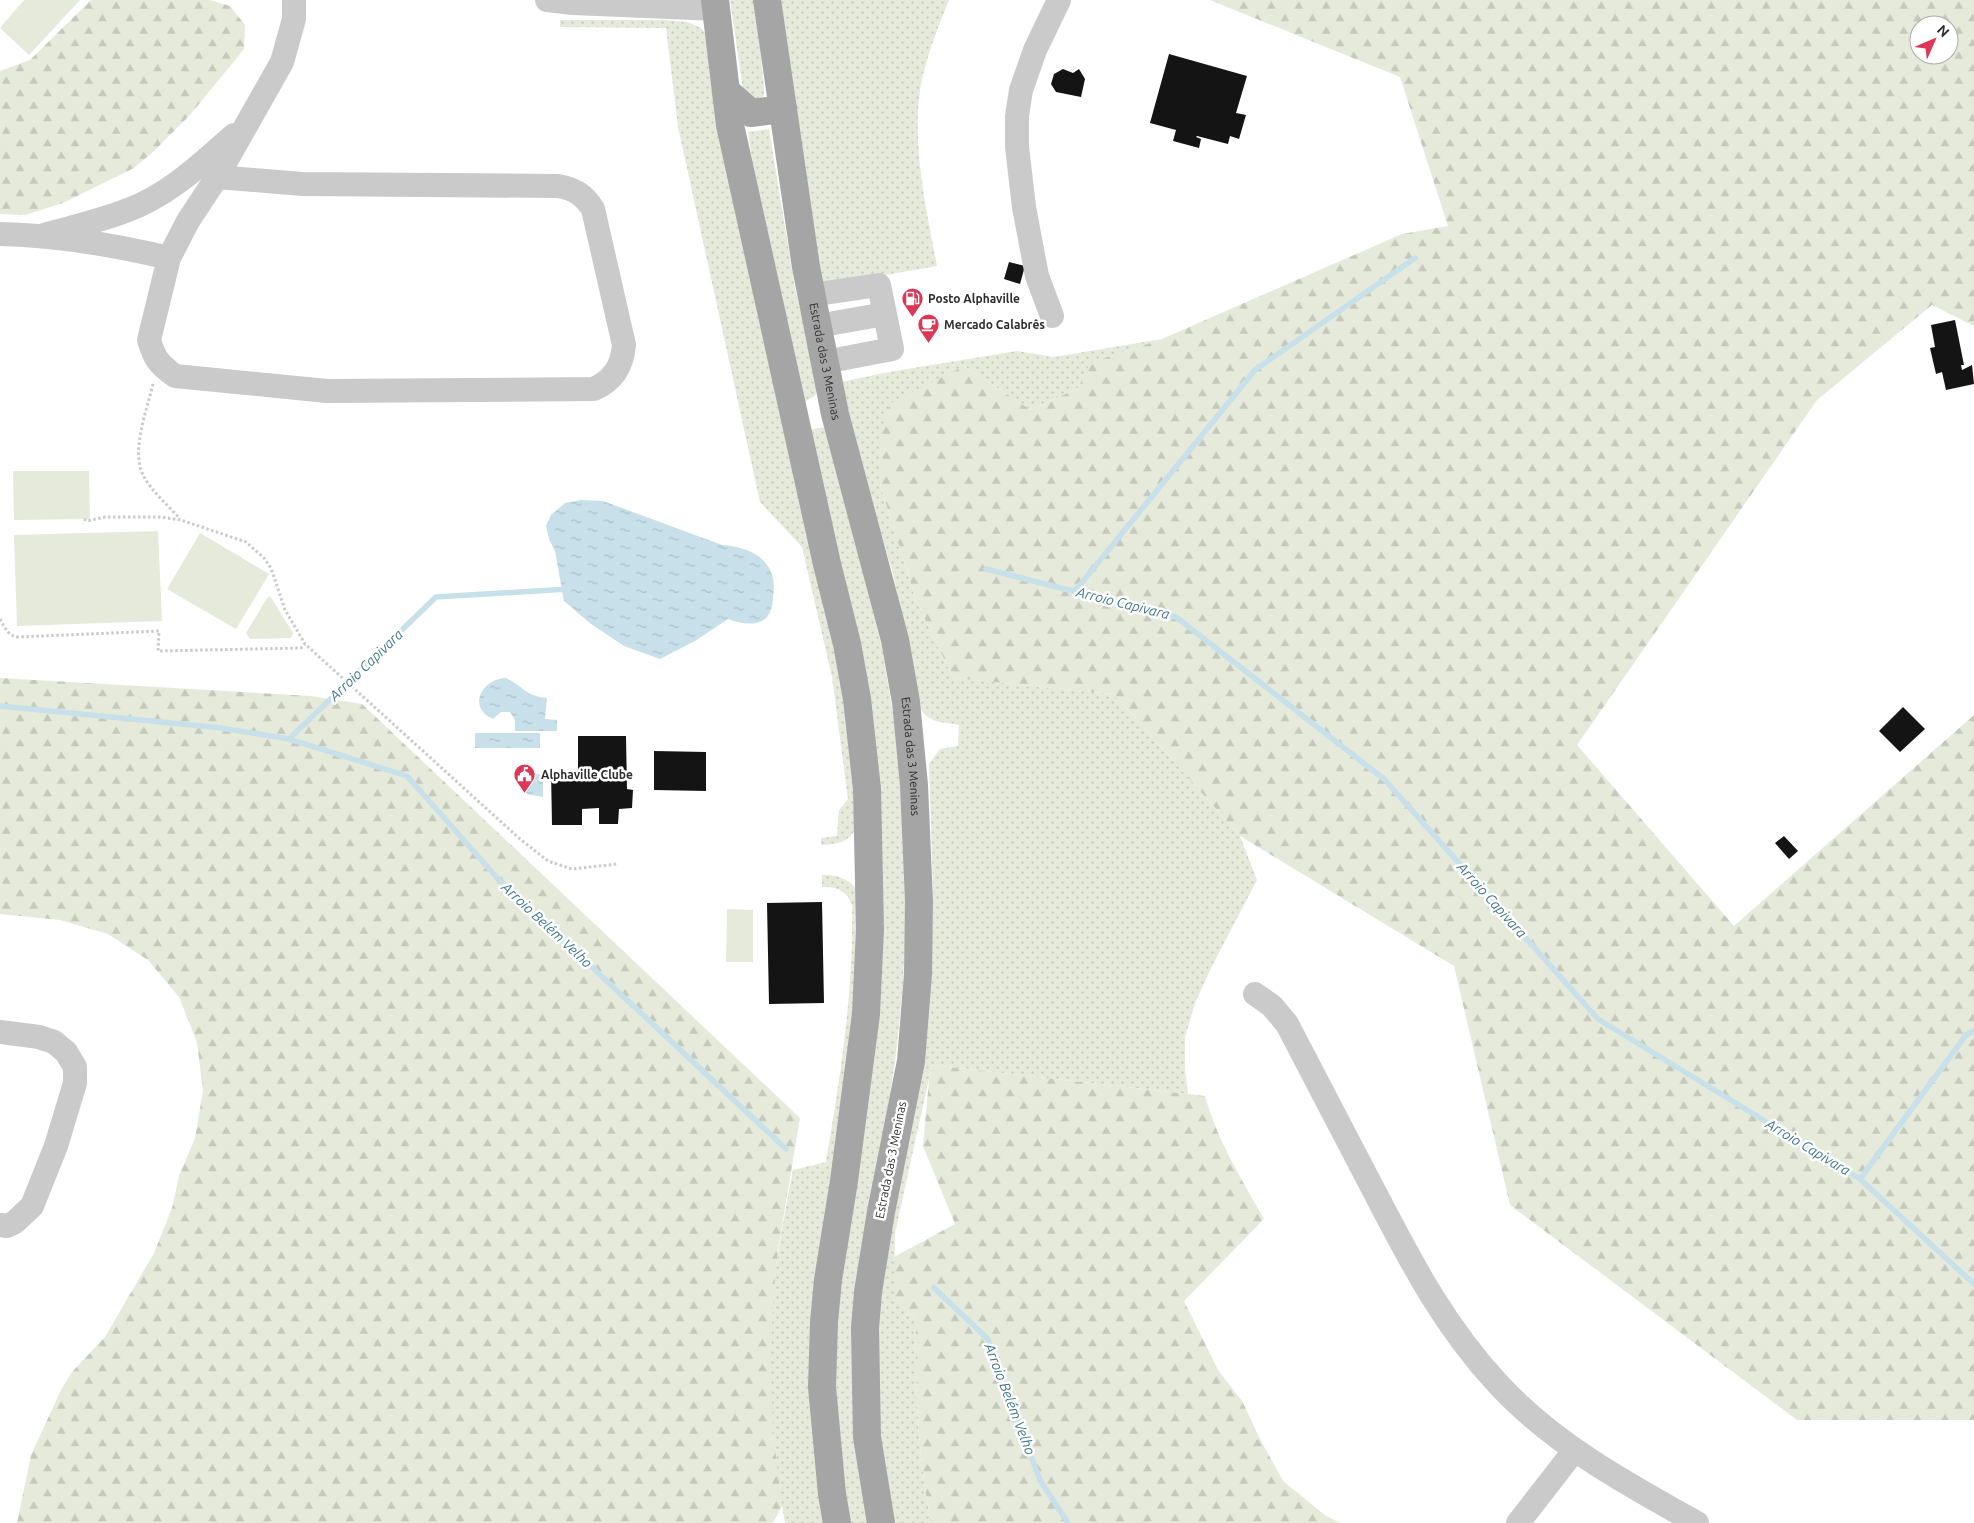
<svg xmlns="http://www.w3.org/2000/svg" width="1974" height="1523" viewBox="0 0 1974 1523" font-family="Ubuntu,sans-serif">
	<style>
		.grass { fill: url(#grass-dots) }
		.forest { fill: url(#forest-firs); fill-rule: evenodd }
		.park { fill: #e5eadb }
		.water { fill: url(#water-ripples) }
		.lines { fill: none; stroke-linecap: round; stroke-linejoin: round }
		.stream { stroke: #c8e0e9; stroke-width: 5.5 }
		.building { fill: #141414 }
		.path { stroke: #cacaca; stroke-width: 3; stroke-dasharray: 2.5 2.5; stroke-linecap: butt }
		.minor { stroke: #cacaca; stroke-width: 24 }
		.major { stroke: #a5a5a5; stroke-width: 28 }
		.labels { text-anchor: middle; stroke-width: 5; stroke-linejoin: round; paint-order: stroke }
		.poi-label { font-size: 12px; font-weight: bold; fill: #2d2d2d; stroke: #fff; text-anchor: start }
		.street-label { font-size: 12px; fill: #2d2d2d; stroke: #fff }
		.water-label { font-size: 14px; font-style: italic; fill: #3f778b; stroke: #fff }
	</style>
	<defs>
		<pattern id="grass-dots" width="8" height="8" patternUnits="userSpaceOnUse" patternTransform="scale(1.25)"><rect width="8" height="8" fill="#e5eadb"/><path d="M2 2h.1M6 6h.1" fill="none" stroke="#c5c9bc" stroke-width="1.8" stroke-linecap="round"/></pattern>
		<pattern id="forest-firs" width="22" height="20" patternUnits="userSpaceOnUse" patternTransform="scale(1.25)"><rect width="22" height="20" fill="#e5eadb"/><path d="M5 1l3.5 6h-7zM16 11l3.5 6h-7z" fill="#c5c9bc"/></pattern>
		<pattern id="water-ripples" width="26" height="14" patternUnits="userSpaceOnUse" patternTransform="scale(1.25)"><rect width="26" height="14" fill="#c8e0e9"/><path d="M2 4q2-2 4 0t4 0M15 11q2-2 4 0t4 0" fill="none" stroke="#acc0c8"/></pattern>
	</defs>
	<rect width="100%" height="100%" fill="#fff"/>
	<path class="grass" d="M 730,0 L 755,0 L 764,87 L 764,95 L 759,102 L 743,90 Z
		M 781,0 L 949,0 C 938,27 927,55 921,84 C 911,141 926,210 937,266 L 823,286 L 805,180 Z
		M 560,20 L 665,20 L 688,22 L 701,28 L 707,36 L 842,667 L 860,820 C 851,841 843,844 821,845 L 821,838 L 837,836 L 839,810 L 848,799 L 832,677 L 802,547 L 760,502 L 678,127 L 666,28 L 560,27 Z
		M 769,129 L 795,288 L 818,387 L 815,396 L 806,401 L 802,400 L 759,210 L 748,132 Z
		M 1162,339 L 1091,363 L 1078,388 L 1031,410 L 964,366 L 880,484 L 916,600 L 953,678 L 1114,694 L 1240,836 L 1257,880 L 1212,966 L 1195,1003 L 1185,1037 L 1185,1069 L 1188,1094 L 932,1065 L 895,1233 L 894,1299 L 916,1320 C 915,1389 918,1456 931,1523 L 889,1523 L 877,1447 L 876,1321 L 931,981 L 933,888 L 929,764 L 940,749 L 958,746 L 959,725 C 941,721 931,725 919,707 L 893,573 L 881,534 L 841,382 L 889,372 L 1017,351 L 1054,357 Z
		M 826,427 L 835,467 L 862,566 L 882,648 L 895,726 L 904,811 L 906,913 L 903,986 L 895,1062 L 864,1259 L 872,1523 L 846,1523 L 841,1496 L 833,1329 L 881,927 L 807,430 Z
		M 822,875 C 840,874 856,882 862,899 L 847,1104 L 827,1523 L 785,1523 C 771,1450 767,1373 773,1299 C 776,1255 785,1213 793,1170 L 826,1162 C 840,1078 854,991 852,905 C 848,891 836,886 822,887 Z"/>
	<path class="forest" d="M 91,0 L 210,0 L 230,6 L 245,25 L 244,49 L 190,115 L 153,152 L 134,168 L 63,203 L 25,215 L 0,214 L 0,71 L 30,60 Z
		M 1210,0 L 1974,0 L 1974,326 L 1932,305 L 1817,400 L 1577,745 L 1734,926 L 1974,715 L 1974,1420 L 1797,1420 L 1510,1205 L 1454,966 L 1240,836 L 1114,694 L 953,678 L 916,600 L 880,484 C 878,461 879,424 891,403 L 964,366 L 1031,410 L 1078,388 L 1090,363 L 1162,339 L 1402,234 L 1448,226 L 1400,77 ZM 1919,25 L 1949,25 L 1949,55 L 1919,55 Z
		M 0,678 L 311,696 L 362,704 L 800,1118 L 778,1250 L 773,1300 L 771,1360 L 773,1433 L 782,1506 L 773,1523 L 17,1523 L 31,1455 L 61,1390 L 72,1372 L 105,1337 L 154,1253 L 172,1208 L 179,1176 L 195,1138 L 203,1091 L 197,1042 L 179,997 L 148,960 L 108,934 L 60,920 L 0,914 Z
		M 932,1065 L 1205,1096 C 1217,1140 1242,1180 1264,1219 L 1184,1301 L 1218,1370 L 1242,1401 L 1261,1441 L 1283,1481 L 1326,1516 L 1340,1523 L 931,1523 C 918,1456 915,1389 916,1320 L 894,1299 L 894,1257 L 955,1224 L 923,1146 L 929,1080 Z"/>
	<path class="park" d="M 24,0 L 80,0 L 29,55 L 0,28 Z
		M 13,471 L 89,471 L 90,519 L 14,520 Z
		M 158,531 L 162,621 L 17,626 L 14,535 Z
		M 200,533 L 269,574 L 236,629 L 167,589 Z
		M 270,596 L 293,633 L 291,638 L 250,639 L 246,633 L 267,598 Z
		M 727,909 L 753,910 L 753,962 L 726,962 Z"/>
	<path class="water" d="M 581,500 L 603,501 L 722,545 C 753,547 779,562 773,597 C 773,604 771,614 765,619 C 755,627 739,623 728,619 L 695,641 L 660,659 L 624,646 L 591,624 L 564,601 L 555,551 L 549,539 L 546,526 L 551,515 L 565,503 Z
		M 505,678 C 523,685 524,696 547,698 L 545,719 L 557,720 L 557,731 L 515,731 L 515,720 L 510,712 L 501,712 L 493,719 C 468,709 480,680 505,678 Z
		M 475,733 L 540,733 L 540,748 L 475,748 Z
		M 543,774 L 543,797 L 527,794 L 520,785 L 520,775 Z"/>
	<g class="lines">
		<path class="stream" d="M 986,569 L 1176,617 L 1384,779 L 1598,1019 L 1860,1179 L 1974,1284
			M 1075,591 L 1255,370 L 1415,258
			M 0,706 L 221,728 L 289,739 L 436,597 L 569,589
			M 289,739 L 407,776 L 499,880 L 786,1149
			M 1860,1179 L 1966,1035 L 1974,1031
			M 934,1288 L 987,1338 L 1040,1480 L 1068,1523"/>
	</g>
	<path class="building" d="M 1169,54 L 1247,76 L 1236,113 L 1246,115 L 1239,139 L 1230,136 L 1228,144 L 1197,136 L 1196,137 L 1201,139 L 1199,148 L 1173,141 L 1176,130 L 1150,123 Z
		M 1063,69 L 1073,73 L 1079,69 L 1085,79 L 1081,97 L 1056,92 L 1051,84 L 1054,74 Z
		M 1009,262 L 1025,266 L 1020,284 L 1004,279 Z
		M 1955,320 L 1964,365 L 1961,365 L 1962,370 L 1972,365 L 1974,384 L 1946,390 L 1942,372 L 1936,374 L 1930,348 L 1935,347 L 1931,325 Z
		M 1903,707 L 1925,729 L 1900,752 L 1879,731 Z
		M 578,736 L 626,736 L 627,789 L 633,790 L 632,808 L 619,809 L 618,824 L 599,824 L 599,808 L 582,809 L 582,825 L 552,825 L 551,771 L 578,771 Z
		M 654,751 L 706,752 L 706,791 L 654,790 Z
		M 1784,836 L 1798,851 L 1789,859 L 1775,843 Z
		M 822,902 L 824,1003 L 769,1004 L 767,903 Z"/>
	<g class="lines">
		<path class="path" d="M 153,384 C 147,410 131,450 143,475 C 151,491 168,505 180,519
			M 84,519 L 87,521 L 105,517 L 160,517 L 181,520 L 246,542 L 264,558 L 271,568 L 285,610 L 305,644 L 520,839 L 548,861 L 572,869 L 617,864
			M 0,619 C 5,628 8,636 18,637 L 159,631 L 158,651 L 301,648 L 305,644"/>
		<path class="minor" d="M 547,0 L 573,3 L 716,9
			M 217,177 L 302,184 L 558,186 C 575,189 584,195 593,209 L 624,345 C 622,367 613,380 594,389 L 327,391 L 175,376 C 159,364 155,360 149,340 L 169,258 L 188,221 L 217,177 L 282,62 L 294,19 L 294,0
			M 0,234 C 57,235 114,245 169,258
			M 40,236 C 69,228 100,221 128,210 C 169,195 202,163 234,135
			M 811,295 L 879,285 L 892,349 L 825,362
			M 1052,316 L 1037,276 L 1024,207 L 1017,147 L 1017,116 L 1021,90 L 1035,50 L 1059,0
			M 817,326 L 885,314
			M 1255,994 L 1272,1006 L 1287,1024 C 1315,1077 1343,1131 1371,1185 C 1409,1258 1442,1324 1499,1385 C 1555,1445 1627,1484 1697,1523
			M 0,1032 L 39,1037 L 54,1042 L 66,1052 L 75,1067 L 75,1083 L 56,1146 L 32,1206 L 15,1222 L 7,1226 L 0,1225
			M 1518,1523 L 1574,1451"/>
		<g class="major">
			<path d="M 715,0 L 730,125 L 827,564 L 847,644 L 857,699 L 867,789 L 870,929 L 866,1014 L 844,1181 L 828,1280 L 824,1322 L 822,1387 L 832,1494 L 837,1523"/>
			<path id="s1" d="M 767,0 L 806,267 L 835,414 L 895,640 L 906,702 L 914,785 L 919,901 L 918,974 L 911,1061 L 881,1212 L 868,1292 L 865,1328 L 867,1437 L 881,1523"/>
			<path d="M 726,91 L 751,113 L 783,109"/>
		</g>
	</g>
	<defs>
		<symbol id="fuel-pin" viewBox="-11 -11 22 30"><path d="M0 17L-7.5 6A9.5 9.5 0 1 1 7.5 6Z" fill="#dd3657" stroke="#fff"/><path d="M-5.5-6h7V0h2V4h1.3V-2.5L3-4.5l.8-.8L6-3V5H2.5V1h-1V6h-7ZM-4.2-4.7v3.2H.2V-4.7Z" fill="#fff"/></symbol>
		<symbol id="cafe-pin" viewBox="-11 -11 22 30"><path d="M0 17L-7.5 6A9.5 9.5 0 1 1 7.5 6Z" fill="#dd3657" stroke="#fff"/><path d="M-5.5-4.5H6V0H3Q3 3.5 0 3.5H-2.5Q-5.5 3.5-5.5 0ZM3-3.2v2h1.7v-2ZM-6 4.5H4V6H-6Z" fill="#fff"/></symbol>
		<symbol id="civic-pin" viewBox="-11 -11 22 30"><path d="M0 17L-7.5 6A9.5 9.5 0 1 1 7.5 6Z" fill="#dd3657" stroke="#fff"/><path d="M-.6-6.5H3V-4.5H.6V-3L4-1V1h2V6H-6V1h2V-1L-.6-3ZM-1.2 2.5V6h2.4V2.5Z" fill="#fff"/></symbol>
	</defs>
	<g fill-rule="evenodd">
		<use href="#fuel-pin" x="900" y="286" width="25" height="34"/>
		<use href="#cafe-pin" x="916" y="312" width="25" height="34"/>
		<use href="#civic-pin" x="512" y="762" width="25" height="34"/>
	</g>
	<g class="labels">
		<g class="poi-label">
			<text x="928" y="303">Posto Alphaville</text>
			<text x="944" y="329">Mercado Calabrês</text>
			<text x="541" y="779">Alphaville Clube</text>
		</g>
		<g class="street-label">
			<text dy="4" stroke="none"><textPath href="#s1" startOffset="366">Estrada das 3 Meninas</textPath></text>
			<text dy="4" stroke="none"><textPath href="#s1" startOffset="771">Estrada das 3 Meninas</textPath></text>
			<text transform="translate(891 1160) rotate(-79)" y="4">Estrada das 3 Meninas</text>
		</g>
		<g class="water-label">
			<text transform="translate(1123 603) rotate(14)" y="5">Arroio Capivara</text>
			<text transform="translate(366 665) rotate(-44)" y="5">Arroio Capivara</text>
			<text transform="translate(1492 900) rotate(48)" y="5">Arroio Capivara</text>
			<text transform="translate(547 925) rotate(43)" y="5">Arroio Belém Velho</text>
			<text transform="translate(1808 1147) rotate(31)" y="5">Arroio Capivara</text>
			<text transform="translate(1010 1399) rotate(69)" y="5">Arroio Belém Velho</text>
		</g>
	</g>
	<g transform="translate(1934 40) rotate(45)"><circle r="24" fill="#ffffff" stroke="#ababab"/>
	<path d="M0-4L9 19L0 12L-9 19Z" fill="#dd3657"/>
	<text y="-8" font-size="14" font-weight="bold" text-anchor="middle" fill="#2d2d2d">N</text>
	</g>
</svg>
